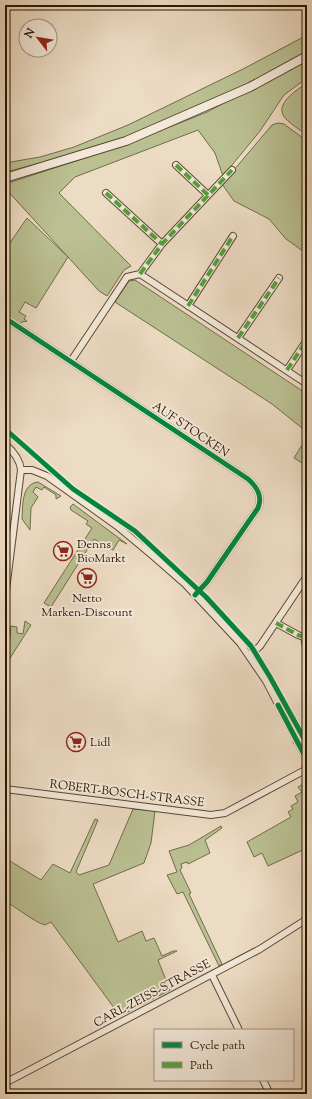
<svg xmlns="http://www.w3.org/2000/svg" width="312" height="1099" viewBox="0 0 312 1099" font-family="'Sorts Mill Goudy',serif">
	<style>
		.green { fill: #bac092; stroke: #726b49 }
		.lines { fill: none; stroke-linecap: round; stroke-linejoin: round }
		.minor-casing { stroke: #5b4831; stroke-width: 8 }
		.tertiary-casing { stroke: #5b4831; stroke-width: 10 }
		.minor { stroke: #f3e8d9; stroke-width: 6 }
		.tertiary { stroke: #f3e8d9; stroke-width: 8 }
		.quiet { stroke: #51a13c; stroke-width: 4; stroke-dasharray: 8 4; stroke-linecap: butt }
		.cycleway-casing { stroke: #f3e8d9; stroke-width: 8 }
		.cycleway { stroke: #00873e; stroke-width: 5 }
		.labels { text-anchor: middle; stroke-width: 4; stroke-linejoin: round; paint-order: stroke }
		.street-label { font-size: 12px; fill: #2a1600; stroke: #f3e8d9 }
		.poi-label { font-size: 12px; fill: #2a1600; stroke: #f3e8d9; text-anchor: start }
	</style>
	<rect width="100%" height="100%" fill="#eddcc4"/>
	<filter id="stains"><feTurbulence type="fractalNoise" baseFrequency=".005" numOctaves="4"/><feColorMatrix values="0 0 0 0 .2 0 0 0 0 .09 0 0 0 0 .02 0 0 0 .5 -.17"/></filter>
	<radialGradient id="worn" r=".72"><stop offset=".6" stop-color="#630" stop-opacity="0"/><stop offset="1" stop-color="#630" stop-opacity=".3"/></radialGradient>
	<path class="green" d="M 307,35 L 307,53 L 240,90 L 117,143 L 6,172 L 5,163 L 40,157 L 74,147 L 128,125 L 245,68 Z
		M 307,60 L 307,78 L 284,95 L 260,131 L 223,176 L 215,153 L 198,130 L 75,177 L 59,193 L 131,266 L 124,270 L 107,296 L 99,291 L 5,188 L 5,184 L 125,145 L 207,112 Z
		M 307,83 L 307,135 C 300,130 292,125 286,119 C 272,105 297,90 307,83 Z
		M 278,123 L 284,124 L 307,141 L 307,254 L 286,239 L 269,219 L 234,201 L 222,184 L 272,125 Z
		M 27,218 L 68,257 L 36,308 L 25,302 L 19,312 L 26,316 L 24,319 L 27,321 L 22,322 L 20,324 L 5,314 L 5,250 Z
		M 135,280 L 307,394 L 307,432 L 272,404 L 115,302 L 129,281 Z
		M 307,437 L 307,466 L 294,458 Z
		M 38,482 L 61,496 L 56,499 L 56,495 L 44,487 L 42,490 L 36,487 L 33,492 L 38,497 L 31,508 L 30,530 L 22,519 C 23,506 21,484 38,482 Z
		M 73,504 L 127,544 L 119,540 L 113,550 L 94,539 L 51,607 L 44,603 L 92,528 L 86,524 L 88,521 L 71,510 L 70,507 Z
		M 25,621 L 31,625 L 7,663 L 11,626 L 17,627 L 17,633 L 23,634 Z
		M 307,782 L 307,851 L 305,849 L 268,866 L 262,853 L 254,857 L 247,842 L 291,817 L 288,812 L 293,809 L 291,806 L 298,802 L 295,796 L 302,792 L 298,787 Z
		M 133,809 L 155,811 L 151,843 L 144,863 L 93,884 L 118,942 L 142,931 L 146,941 L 154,938 L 162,956 L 173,951 L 177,951 L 158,960 L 170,990 L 120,1016 L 51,922 L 45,925 C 34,922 16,907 5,901 L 5,858 L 41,880 L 53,864 L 70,873 L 95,819 L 98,820 L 76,872 L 79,875 L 109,865 Z
		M 221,826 L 222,828 L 205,840 L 210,853 L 188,864 L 187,862 L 181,864 L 182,868 L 180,870 L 191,893 L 189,894 L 222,964 L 219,966 L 183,892 L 177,894 L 167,875 L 177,872 L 169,851 L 189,845 Z"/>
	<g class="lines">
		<defs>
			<path id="minor" d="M 176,165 L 208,195
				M 106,193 L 162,244
				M 140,274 L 162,244 L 232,170
				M 188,306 L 233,236
				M 5,318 L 248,479 C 257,487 263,496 258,508 L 207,582 L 195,595
				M 238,338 L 279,278
				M 71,361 L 127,277 L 140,274 L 307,384
				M 287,370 L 307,340
				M 5,444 C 13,451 20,459 21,470 L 5,598
				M 21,470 L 32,470 L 47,476 L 117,526 L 153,556 L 185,584 L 240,643 L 266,681 L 307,760
				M 276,623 L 298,635 L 307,638
				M 304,637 L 307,651
				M 249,656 L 260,646 L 307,576
				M 297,742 L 307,736
				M 5,789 L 211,815 L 225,813 L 307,769
				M 212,975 L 239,1030
				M 263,1080 L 270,1094
				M 5,1083 L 260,949 L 307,919"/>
			<path id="tertiary" d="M 5,178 L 126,141 L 250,87 L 307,56"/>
		</defs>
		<use href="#minor" class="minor-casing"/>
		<use href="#tertiary" class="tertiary-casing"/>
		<use href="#minor" class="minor"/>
		<use href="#tertiary" class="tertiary"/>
		<path class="quiet" d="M 176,165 L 208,195
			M 106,193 L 162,244
			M 140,274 L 162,244 L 232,170
			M 188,306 L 233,236
			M 238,338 L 279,278
			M 287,370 L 307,340
			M 276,623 L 298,635 L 307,638
			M 304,637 L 307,651"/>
		<defs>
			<path id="cycleway" d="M 5,318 L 248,479 C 257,487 263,496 258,508 L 207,582 L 195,595
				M 5,429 L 73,489 L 135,531 L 206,597 L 251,646 L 270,677 L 307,744
				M 278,705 L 307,760"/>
		</defs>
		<use href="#cycleway" class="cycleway-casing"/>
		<use href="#cycleway" class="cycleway"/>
	</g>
	<defs>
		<symbol id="supermarket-ring" viewBox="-11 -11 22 22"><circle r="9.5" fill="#f3e8d9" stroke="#8f2418" stroke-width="1.5"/><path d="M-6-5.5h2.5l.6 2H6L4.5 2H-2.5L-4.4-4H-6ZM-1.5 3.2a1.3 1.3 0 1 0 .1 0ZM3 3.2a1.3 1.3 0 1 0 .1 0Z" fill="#8f2418"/></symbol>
	</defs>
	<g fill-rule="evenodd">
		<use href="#supermarket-ring" x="52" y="540" width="22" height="22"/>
		<use href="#supermarket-ring" x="76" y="567" width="22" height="22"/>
		<use href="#supermarket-ring" x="65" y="731" width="22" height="22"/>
	</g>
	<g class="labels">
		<g class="street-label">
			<text transform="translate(191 429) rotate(34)" y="4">AUF STOCKEN</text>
			<text transform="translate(127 793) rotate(7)" y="4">ROBERT-BOSCH-STRASSE</text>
			<text transform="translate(152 993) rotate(-28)" y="4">CARL-ZEISS-STRASSE</text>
		</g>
		<g class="poi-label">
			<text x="77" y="548">Denns<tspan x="77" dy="14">BioMarkt</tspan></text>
			<text x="87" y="602" text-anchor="middle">Netto<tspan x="87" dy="14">Marken-Discount</tspan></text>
			<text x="90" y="746">Lidl</text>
		</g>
	</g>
	<rect width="312" height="1099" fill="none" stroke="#eddcc4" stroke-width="20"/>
	<rect x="6" y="6" width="300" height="1087" fill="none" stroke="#2a1600" stroke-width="2"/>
	<rect x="10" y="10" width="292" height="1079" fill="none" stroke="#2a1600"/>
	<rect x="154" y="1029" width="140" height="52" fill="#f3e8d9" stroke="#a39482"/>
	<rect x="162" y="1042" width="20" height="6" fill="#00873e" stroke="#a39482"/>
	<text x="190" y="1049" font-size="12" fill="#2a1600">Cycle path</text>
	<rect x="162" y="1062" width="20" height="6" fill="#51a13c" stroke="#a39482"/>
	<text x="190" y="1069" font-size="12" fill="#2a1600">Path</text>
	<g transform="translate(38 38) rotate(301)"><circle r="19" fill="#f3e8d9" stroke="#a39482"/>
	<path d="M0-3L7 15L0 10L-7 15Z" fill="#8f2418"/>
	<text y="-6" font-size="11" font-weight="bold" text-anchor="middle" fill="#2a1600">N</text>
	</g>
	<rect width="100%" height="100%" filter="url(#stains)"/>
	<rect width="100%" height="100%" fill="url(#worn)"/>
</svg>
